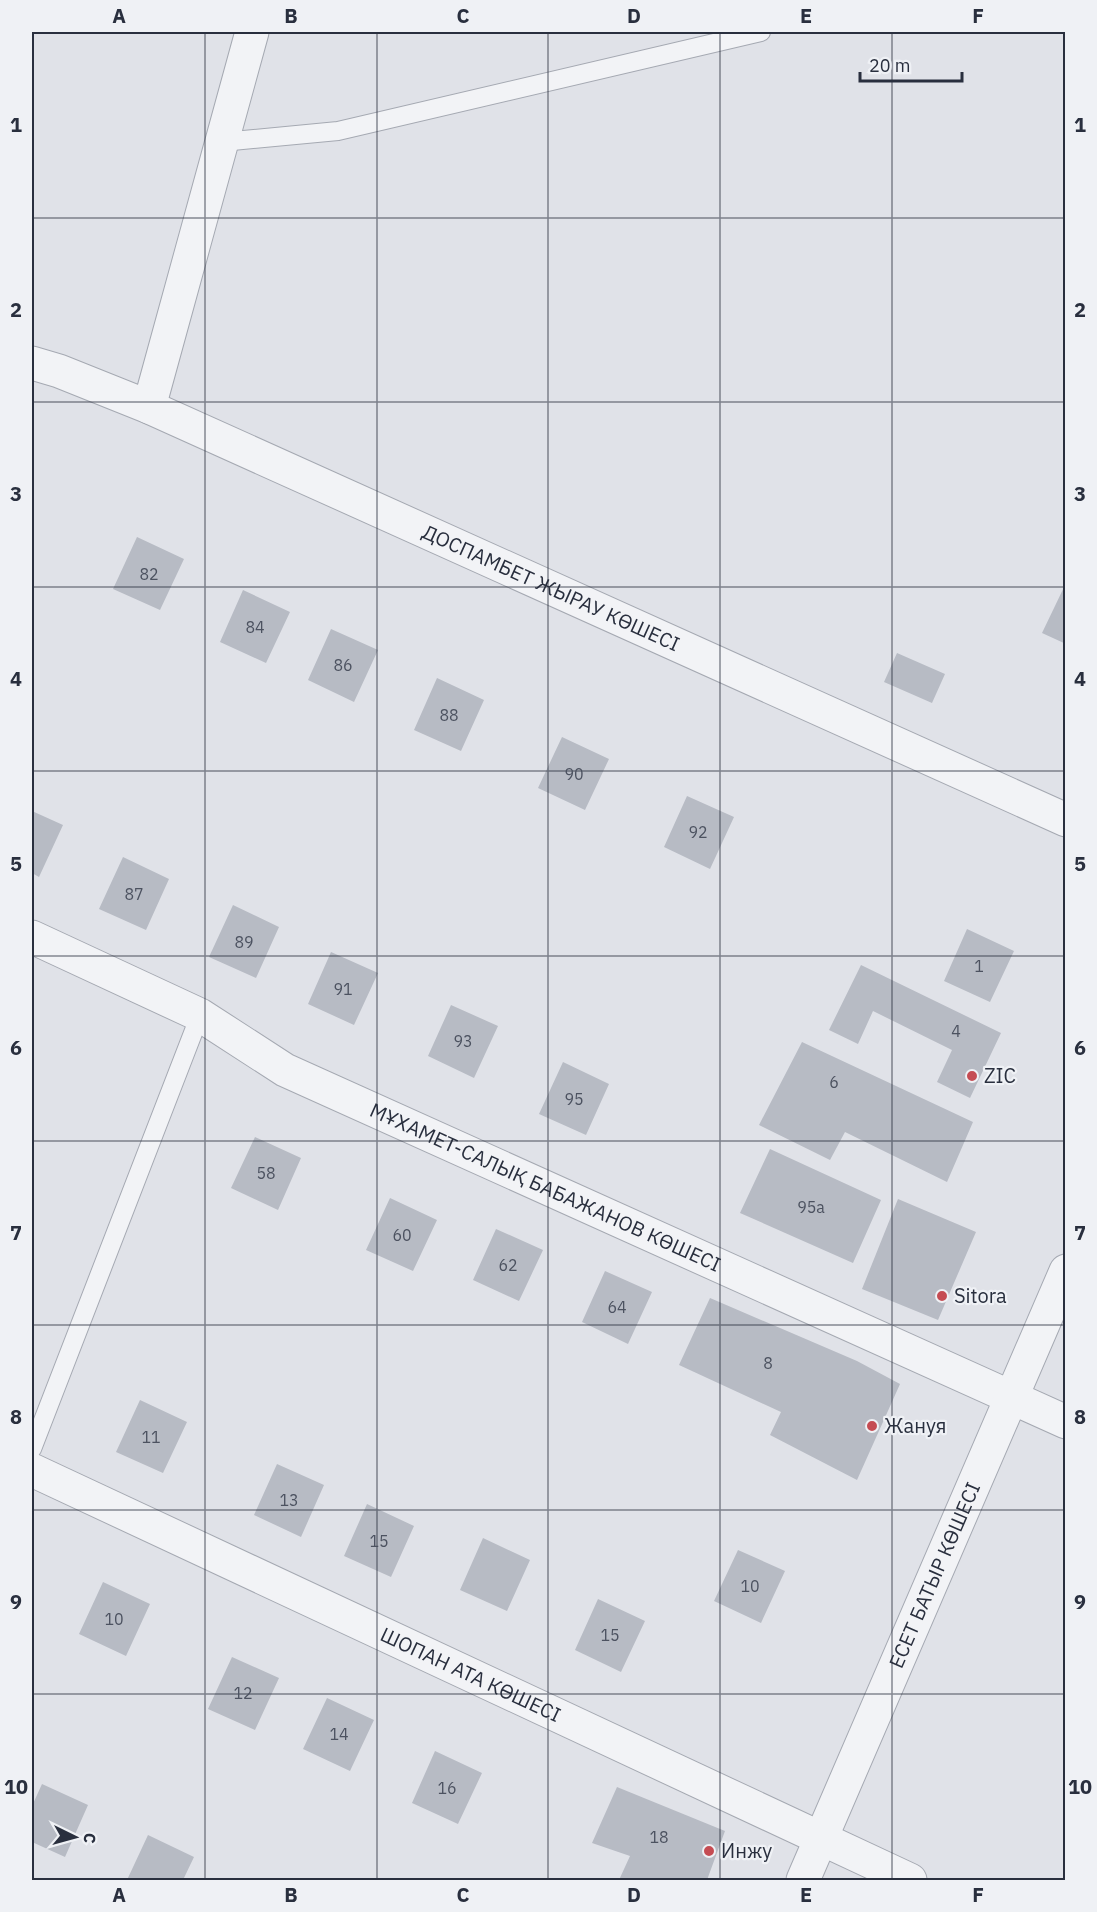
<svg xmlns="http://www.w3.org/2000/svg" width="1097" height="1912" viewBox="0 0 1097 1912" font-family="'IBM Plex Sans',sans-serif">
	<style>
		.building { fill: #b7bbc4 }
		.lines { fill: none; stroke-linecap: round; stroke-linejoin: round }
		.service-casing { stroke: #a5a9b2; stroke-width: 20 }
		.minor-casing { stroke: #a5a9b2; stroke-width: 35 }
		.tertiary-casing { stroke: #a5a9b2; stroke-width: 35 }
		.service { stroke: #f2f3f6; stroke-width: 18 }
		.minor { stroke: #f2f3f6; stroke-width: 33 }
		.tertiary { stroke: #f2f3f6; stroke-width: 33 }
		.grid { fill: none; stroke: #292f3e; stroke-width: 1.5; stroke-opacity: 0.55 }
		.poi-dot { fill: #c54c53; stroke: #eff1f5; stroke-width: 2 }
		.labels { text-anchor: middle; stroke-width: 4.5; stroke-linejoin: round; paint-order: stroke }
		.number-label { font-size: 16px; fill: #4c5260 }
		.street-label { font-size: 20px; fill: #292f3e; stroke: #eff1f5 }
		.poi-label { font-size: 20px; fill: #292f3e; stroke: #eff1f5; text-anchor: start }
		.neatline { fill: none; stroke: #292f3e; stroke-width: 2 }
		.grid-label { font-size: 20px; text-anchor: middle; font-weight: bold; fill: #292f3e }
	</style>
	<rect width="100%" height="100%" fill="#e0e2e8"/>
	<path class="building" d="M 137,537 L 184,559 L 160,610 L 113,589 Z
		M 1066,583 L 1066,644 L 1042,633 Z
		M 243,590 L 290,612 L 266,663 L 220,642 Z
		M 331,629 L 378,650 L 354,702 L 308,680 Z
		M 897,653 L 945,674 L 932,703 L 884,682 Z
		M 437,678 L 484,700 L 461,751 L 414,730 Z
		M 562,737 L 609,759 L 585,810 L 538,788 Z
		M 687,796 L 734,817 L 710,869 L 664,847 Z
		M 32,811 L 63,825 L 39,877 L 32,873 Z
		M 123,857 L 169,879 L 146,930 L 99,909 Z
		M 233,905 L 279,927 L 256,978 L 209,957 Z
		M 967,929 L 1014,951 L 990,1002 L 944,981 Z
		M 331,952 L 378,973 L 354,1025 L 308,1004 Z
		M 861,965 L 1001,1033 L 970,1098 L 937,1082 L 952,1050 L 873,1011 L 858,1044 L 829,1030 Z
		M 451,1005 L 498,1026 L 474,1078 L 428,1056 Z
		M 802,1042 L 973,1122 L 947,1182 L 845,1132 L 830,1160 L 759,1125 Z
		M 563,1062 L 609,1084 L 586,1135 L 539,1114 Z
		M 255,1137 L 301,1158 L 278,1210 L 231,1188 Z
		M 770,1149 L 881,1200 L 853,1263 L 740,1213 Z
		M 390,1198 L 437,1220 L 413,1271 L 366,1250 Z
		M 898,1199 L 976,1232 L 938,1320 L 862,1289 Z
		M 496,1229 L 543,1250 L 519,1301 L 473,1280 Z
		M 605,1271 L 652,1292 L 628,1344 L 582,1322 Z
		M 710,1298 L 857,1361 L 900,1384 L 857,1480 L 770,1435 L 781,1412 L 679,1365 Z
		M 140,1400 L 187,1422 L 163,1473 L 116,1452 Z
		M 277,1464 L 324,1485 L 301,1537 L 254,1515 Z
		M 367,1504 L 414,1526 L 391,1577 L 344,1556 Z
		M 483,1538 L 530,1560 L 507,1611 L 460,1590 Z
		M 738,1550 L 785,1571 L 761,1623 L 714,1601 Z
		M 103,1582 L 150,1604 L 126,1656 L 79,1634 Z
		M 598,1599 L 645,1621 L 621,1672 L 575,1650 Z
		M 232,1657 L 279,1678 L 255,1730 L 208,1709 Z
		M 327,1698 L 374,1720 L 350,1771 L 303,1749 Z
		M 435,1751 L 482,1773 L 458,1824 L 412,1803 Z
		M 42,1784 L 88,1805 L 65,1857 L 32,1842 L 32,1806 Z
		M 617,1787 L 725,1831 L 707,1880 L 619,1880 L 630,1856 L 592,1843 Z
		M 148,1835 L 194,1857 L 183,1880 L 127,1880 Z"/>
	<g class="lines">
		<defs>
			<path id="service" d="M 222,142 L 338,131 L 761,32
				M 32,1449 L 200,1015"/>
			<g id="minor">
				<path id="s1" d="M 32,363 L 59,371 L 149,407 L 1066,820"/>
				<path d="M 149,407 L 252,32"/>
				<path id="s2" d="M 32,937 L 200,1015 L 285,1070 L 1066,1422"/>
				<path id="s3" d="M 32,1470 L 910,1880"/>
			</g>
			<g id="tertiary">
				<path id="s4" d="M 803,1880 L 1066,1271"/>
			</g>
		</defs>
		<use href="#service" class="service-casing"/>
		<use href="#minor" class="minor-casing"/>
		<use href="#tertiary" class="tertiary-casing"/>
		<use href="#service" class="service"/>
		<use href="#minor" class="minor"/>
		<use href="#tertiary" class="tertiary"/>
	</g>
	<path class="grid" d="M 205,32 L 205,1880M 377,32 L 377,1880M 548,32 L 548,1880M 720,32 L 720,1880M 892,32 L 892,1880M 32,218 L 1066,218M 32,402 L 1066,402M 32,587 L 1066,587M 32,771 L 1066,771M 32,956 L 1066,956M 32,1141 L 1066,1141M 32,1325 L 1066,1325M 32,1510 L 1066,1510M 32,1694 L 1066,1694"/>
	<g class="poi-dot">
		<circle cx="972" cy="1076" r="6"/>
		<circle cx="942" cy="1296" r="6"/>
		<circle cx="872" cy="1426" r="6"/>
		<circle cx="709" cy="1851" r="6"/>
	</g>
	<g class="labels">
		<g class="number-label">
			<text x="149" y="580">82</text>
			<text x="255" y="633">84</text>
			<text x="343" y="671">86</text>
			<text x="449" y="721">88</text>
			<text x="574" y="780">90</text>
			<text x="698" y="838">92</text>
			<text x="134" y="900">87</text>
			<text x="244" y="948">89</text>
			<text x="979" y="972">1</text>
			<text x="343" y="995">91</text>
			<text x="956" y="1037">4</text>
			<text x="463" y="1047">93</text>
			<text x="834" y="1088">6</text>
			<text x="574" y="1105">95</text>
			<text x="266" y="1179">58</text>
			<text x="811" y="1213">95а</text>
			<text x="402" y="1241">60</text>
			<text x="508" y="1271">62</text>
			<text x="617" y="1313">64</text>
			<text x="768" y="1369">8</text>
			<text x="151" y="1443">11</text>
			<text x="289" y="1506">13</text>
			<text x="379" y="1547">15</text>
			<text x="750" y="1592">10</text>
			<text x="114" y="1625">10</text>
			<text x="610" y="1641">15</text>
			<text x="243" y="1699">12</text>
			<text x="339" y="1740">14</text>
			<text x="447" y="1794">16</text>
			<text x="659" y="1843">18</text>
		</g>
		<g class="street-label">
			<text dy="7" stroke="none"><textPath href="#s1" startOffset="566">ДОСПАМБЕТ ЖЫРАУ КӨШЕСІ</textPath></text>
			<text dy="7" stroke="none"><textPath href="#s2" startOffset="572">МҰХАМЕТ-САЛЫҚ БАБАЖАНОВ КӨШЕСІ</textPath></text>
			<text dy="7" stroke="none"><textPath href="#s4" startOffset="332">ЕСЕТ БАТЫР КӨШЕСІ</textPath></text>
			<text dy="7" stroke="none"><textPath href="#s3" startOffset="484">ШОПАН АТА КӨШЕСІ</textPath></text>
		</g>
		<g class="poi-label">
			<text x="984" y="1083">ZIC</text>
			<text x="954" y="1303">Sitora</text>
			<text x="884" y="1433">Жануя</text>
			<text x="721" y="1858">Инжу</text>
		</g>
	</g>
	<rect width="1097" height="1912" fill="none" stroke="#eff1f5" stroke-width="66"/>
	<g transform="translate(75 1837) rotate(95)" stroke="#eff1f5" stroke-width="4.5" paint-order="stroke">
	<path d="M0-4.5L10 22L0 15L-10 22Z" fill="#292f3e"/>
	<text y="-9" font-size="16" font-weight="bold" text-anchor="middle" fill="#292f3e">С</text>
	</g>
	<path d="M860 72v9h102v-9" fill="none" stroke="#292f3e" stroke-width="3"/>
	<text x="869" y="72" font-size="18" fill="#292f3e" stroke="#eff1f5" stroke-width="4.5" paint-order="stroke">20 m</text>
	<rect x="33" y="33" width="1031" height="1846" class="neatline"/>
	<g class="grid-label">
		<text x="119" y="23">A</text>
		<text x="291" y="23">B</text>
		<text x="463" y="23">C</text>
		<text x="634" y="23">D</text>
		<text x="806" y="23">E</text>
		<text x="978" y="23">F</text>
		<text x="16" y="132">1</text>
		<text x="1080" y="132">1</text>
		<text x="16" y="317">2</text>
		<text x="1080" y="317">2</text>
		<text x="16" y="501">3</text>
		<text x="1080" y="501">3</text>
		<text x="16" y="686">4</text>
		<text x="1080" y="686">4</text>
		<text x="16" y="871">5</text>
		<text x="1080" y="871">5</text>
		<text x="16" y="1055">6</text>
		<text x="1080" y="1055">6</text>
		<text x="16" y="1240">7</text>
		<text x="1080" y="1240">7</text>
		<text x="16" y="1424">8</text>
		<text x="1080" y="1424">8</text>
		<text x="16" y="1609">9</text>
		<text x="1080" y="1609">9</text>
		<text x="16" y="1794">10</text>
		<text x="1080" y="1794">10</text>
		<text x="119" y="1902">A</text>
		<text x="291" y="1902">B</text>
		<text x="463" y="1902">C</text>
		<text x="634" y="1902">D</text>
		<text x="806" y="1902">E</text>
		<text x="978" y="1902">F</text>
	</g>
</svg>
